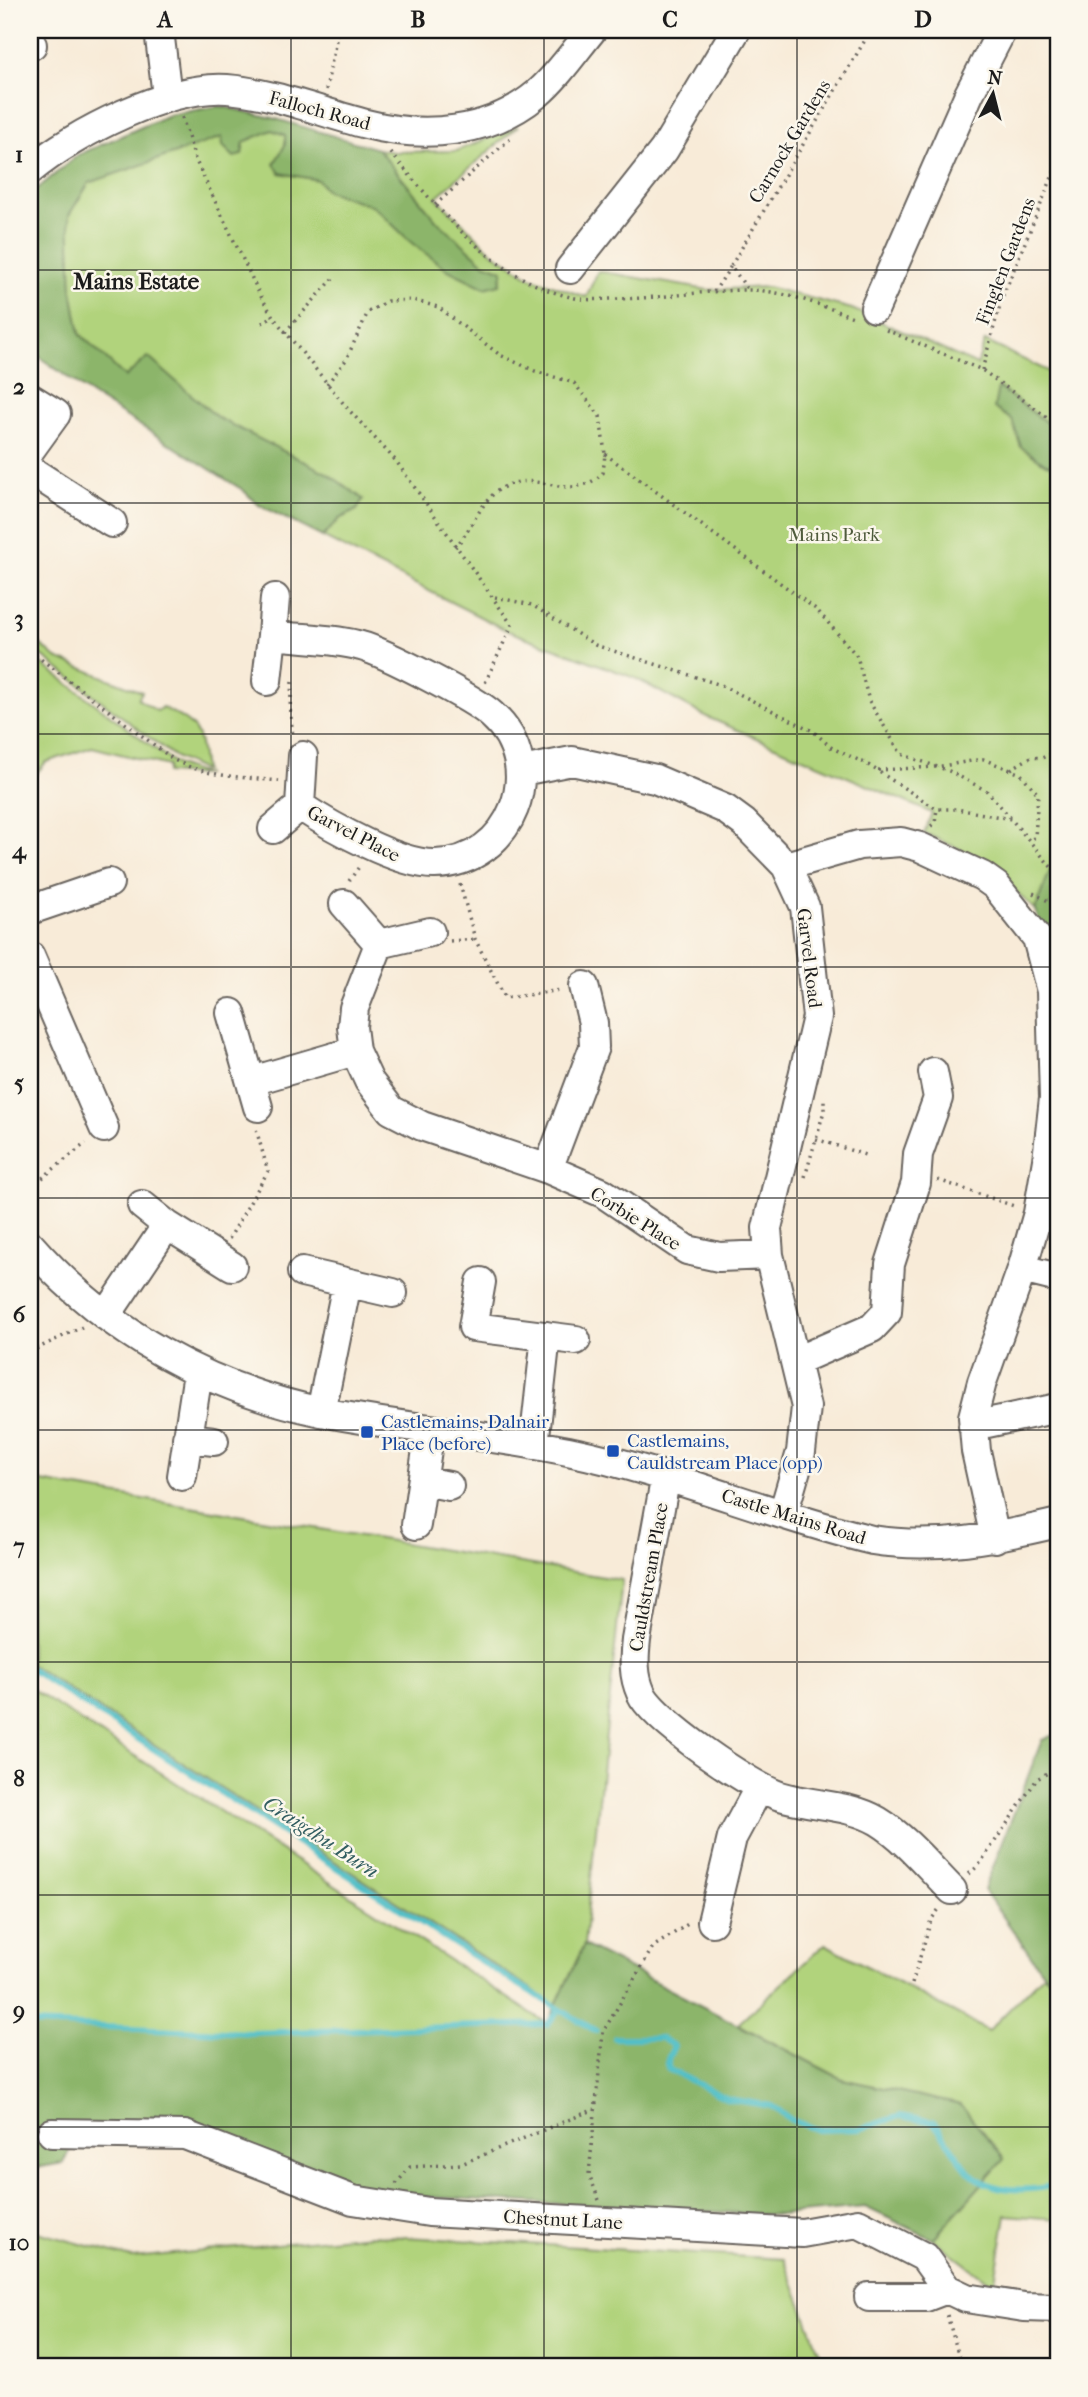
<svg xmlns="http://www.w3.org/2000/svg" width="1088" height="2397" viewBox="0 0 1088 2397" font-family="'IM FELL French Canon',serif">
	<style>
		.green { fill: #b1d37b; stroke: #66784c; stroke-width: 2 }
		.forest { fill: #8cb56b; stroke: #546844; stroke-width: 2 }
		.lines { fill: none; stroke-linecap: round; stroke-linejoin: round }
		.stream { stroke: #51bfc7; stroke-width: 6 }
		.minor-casing { stroke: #69645e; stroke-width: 32 }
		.path { stroke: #69645e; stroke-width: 3.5; stroke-dasharray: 2 5; stroke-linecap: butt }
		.minor { stroke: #fff; stroke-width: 28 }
		.grid { fill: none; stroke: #1c1c1c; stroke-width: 2; stroke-opacity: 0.55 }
		.transit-dot { fill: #1a4fb4; stroke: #fbf7ec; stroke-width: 2.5 }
		.labels { text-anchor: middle; stroke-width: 5; stroke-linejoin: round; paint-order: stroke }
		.street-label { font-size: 19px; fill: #1c1c1c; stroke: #fbf7ec }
		.park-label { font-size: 19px; fill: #505c3d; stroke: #fbf7ec }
		.transit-label { font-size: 19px; fill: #164399; stroke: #fbf7ec; text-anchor: start }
		.water-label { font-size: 21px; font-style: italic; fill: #315d60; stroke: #fbf7ec }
		.quarter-label { font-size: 23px; font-weight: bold; fill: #1c1c1c; stroke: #fbf7ec }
		.neatline { fill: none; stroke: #1c1c1c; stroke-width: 2.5 }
		.grid-label { font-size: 23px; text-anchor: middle; font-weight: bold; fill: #1c1c1c }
	</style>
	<rect width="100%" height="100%" fill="#fbf7ec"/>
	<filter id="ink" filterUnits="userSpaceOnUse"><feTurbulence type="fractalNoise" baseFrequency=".0143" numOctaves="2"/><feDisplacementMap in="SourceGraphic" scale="14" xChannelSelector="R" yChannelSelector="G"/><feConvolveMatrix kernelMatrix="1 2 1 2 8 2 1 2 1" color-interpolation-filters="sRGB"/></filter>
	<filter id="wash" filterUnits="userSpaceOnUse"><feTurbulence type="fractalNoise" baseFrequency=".00686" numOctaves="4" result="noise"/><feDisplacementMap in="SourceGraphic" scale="28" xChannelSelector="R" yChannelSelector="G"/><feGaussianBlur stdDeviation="1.57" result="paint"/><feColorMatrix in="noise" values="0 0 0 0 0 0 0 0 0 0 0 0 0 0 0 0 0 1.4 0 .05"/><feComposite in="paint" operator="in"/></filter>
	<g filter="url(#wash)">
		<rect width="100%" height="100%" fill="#f8ebd8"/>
		<path class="green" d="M 220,106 L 273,118 L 356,145 L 394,152 L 457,151 L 518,126 L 436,197 L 492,252 L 530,277 L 586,297 L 598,271 L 708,290 L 767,287 L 852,309 L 977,365 L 985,341 L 1058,376 L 1058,969 L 1035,910 L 984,860 L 924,833 L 932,813 L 707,717 L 635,678 L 508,631 L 259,505 L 243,490 L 92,395 L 30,350 L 30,195 L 78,155 L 169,115 Z
			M 30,635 L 56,658 L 142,692 L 138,699 L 157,711 L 162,707 C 201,728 198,728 204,771 L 175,757 L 30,647 Z
			M 30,655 L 177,765 L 206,775 L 167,773 L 168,766 L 92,747 L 46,762 L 30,781 Z
			M 30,1480 L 622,1580 L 584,1945 L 556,2005 L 30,1664 Z
			M 30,1688 L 548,2024 L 251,2033 L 30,2024 Z
			M 825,1944 L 988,2031 L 1044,1974 L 1058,1988 L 1058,2219 L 1006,2215 L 994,2286 L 933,2239 L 1004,2159 L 961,2106 L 842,2079 L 738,2024 Z
			M 30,2230 L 132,2258 L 371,2235 L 784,2259 L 825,2367 L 30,2367 Z"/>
		<path class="forest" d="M 220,106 L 273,118 L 378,149 L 437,221 L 484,263 L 503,270 L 500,284 L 485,288 L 448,270 L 413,244 L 373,206 L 327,191 L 318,180 L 280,173 L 274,164 L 285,145 L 285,135 L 272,130 L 244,142 L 242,155 L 234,157 L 223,146 L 222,137 L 89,183 L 69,215 L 72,290 L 80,334 L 125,377 L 148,357 L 218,418 L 327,473 L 363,499 L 357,510 L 339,519 L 323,537 L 259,505 L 243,490 L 92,395 L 30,350 L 30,195 L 78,155 L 169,115 Z
			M 998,387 L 1050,425 L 1058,416 L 1058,466 L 1046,464 L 1021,447 L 1012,420 L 994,408 Z
			M 1058,849 L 1058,969 L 1035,910 Z
			M 1058,1733 L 1058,1988 L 1044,1974 L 984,1890 L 1042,1740 Z
			M 584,1945 L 842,2079 L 961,2105 L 1004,2159 L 933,2239 L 865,2207 L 778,2215 L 352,2193 L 196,2132 L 82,2125 L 63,2163 L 30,2169 L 30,2024 L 251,2033 L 547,2024 Z"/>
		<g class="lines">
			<path class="stream" d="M 30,1669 L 490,1967 L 596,2031
				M 30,2024 L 251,2033 L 548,2024 L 559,2009
				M 615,2038 L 661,2038 L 674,2046 L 668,2059 L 668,2069 L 728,2099 L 772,2106 L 791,2120 L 818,2130 L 860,2129 L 900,2116 L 933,2122 C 946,2138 956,2156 969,2171 C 990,2194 1032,2192 1058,2184"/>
		</g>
	</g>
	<g filter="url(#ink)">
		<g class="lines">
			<defs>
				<path id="minor" d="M 159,30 L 167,96
					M 30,43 L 32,45
					M 30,170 C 74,133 169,85 227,89 C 275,93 320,112 366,124 C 424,139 489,134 537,94 C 558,76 574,52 592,30
					M 570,269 L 664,150 L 736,30
					M 875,308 L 969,94 L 1002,30
					M 30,398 L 56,414 L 30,450
					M 30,470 L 112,523
					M 272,635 L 275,598
					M 267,681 L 272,635 C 301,639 333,638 361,646 C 384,652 475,699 492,715 C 550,767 511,863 435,864 C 399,865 330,826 300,806 L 303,756
					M 522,771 L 572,761 L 655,779 L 725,809 L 744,823 L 786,866 L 805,907 L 817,1017 L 767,1228 L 769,1255 L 806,1407 L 801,1452 L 783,1514
					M 273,829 L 300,806
					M 786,866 L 859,845 L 901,842 L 920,847 L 982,876 L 996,886 L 1037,938 L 1051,991 L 1054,1098 L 1047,1160 L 1038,1213 L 1022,1269 L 982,1382 L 973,1417 L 976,1451 L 995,1538
					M 344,904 L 379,944
					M 30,910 L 109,883
					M 430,932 L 379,944 L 354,1008 L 352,1027 L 355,1051 L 369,1081 L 391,1110 L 422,1126 L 548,1169 L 603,1193 L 687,1250 L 719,1257 L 769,1255
					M 30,956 L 104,1128
					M 231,1013 L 258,1107
					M 252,1081 L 355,1051
					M 548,1169 L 594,1047 L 593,1023 L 584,986
					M 142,1205 L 167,1225 L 232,1266
					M 30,1245 C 106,1332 209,1389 322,1412 C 403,1428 487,1434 568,1451 C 671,1472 769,1515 872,1540 C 937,1550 995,1538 1058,1523
					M 1022,1269 L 1058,1278
					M 302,1272 L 393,1293
					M 481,1282 L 473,1327 L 576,1340
					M 106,1316 L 167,1225
					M 796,1361 L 872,1328 L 887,1312 L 890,1264 L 916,1183 L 918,1154 L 938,1098 L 933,1072
					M 321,1412 L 347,1283
					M 973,1426 L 1058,1408
					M 187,1438 L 214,1441
					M 534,1445 L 546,1336
					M 666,1475 L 636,1640 C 634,1659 633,1675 641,1693 C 653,1720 751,1787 780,1796 C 812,1806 849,1804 878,1821 C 906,1838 929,1867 952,1890
					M 182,1476 L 198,1373
					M 423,1481 L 449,1486
					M 416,1525 L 430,1429
					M 712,1922 L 732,1838 L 759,1788
					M 52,2133 L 185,2135 L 353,2200 L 429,2212 L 802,2233 L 858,2223 L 924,2257 L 947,2289 L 966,2298 L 1024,2307 L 1058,2308
					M 869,2297 L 926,2297 L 947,2289"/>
			</defs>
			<use href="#minor" class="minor-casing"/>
			<path class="path" d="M 326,90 L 338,30
				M 182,117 L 195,159 L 259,293 L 274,318 L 348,409 L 396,461 L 512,625 L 485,683
				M 391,153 C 441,212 495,281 575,298 C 587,301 601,299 612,299 C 658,299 700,291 745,290 C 780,289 820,305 853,317
				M 435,205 L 510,139
				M 731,266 L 871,30
				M 714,292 L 731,266 L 748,290
				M 262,323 L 273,316
				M 886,330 L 982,370 L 1058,425
				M 285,332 L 333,279
				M 982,370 L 1002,298 L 1058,163
				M 327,384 L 346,360 L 368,312 L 387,301 L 413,300 L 438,307 L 500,355 L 535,371 L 574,383 L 600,416 L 605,454 L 603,473 C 568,506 538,467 502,488 C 481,499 472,530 455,547
				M 605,454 L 817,610 L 857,656 L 869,701 L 901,754 L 949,771 L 987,791 L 1010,817
				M 495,597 L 532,605 L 595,645 L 721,685 L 813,731 L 832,748 L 865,763 L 937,809 L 957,809 L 1011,819 L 1058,875
				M 30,651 L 174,760 C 207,777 242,777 279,781
				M 292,682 L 290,707 L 293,737
				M 1011,769 L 1031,757 L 1042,758 L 1058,751
				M 878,770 L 936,767 L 983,759 L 1021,774 L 1038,794 L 1035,837 L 1030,841
				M 931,826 L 935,823 L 937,809
				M 349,881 L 361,864
				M 460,884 L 475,939 L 505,998 L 562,990
				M 1033,893 L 1058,906
				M 450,941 L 475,939
				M 816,1139 L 865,1155
				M 805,1177 L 824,1111 L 824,1097
				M 938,1180 L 1017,1207
				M 30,1207 L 40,1198 L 31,1187 L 86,1143
				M 229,1239 L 268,1171 L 256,1129
				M 30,1352 L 82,1327
				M 969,1874 L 979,1865 L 1037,1779 L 1058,1767
				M 912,1984 L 931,1920 L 939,1909
				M 396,2184 L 410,2167 L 461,2164 L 595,2109
				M 599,2200 L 589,2174 L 603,2032 L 653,1947 L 691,1922
				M 947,2315 L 962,2367"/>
			<use href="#minor" class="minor"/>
		</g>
	</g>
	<path class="grid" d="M 291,30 L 291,2367M 544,30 L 544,2367M 797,30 L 797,2367M 30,270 L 1058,270M 30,503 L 1058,503M 30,734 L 1058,734M 30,967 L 1058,967M 30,1198 L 1058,1198M 30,1430 L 1058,1430M 30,1662 L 1058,1662M 30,1895 L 1058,1895M 30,2127 L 1058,2127"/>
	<g class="transit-dot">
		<rect x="360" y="1425" width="14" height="14" rx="3.5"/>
		<rect x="606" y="1444" width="14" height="14" rx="3.5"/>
	</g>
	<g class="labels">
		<g class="street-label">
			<text transform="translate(320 110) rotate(15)" y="7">Falloch Road</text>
			<text transform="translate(789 141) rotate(-59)" y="7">Carnock Gardens</text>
			<text transform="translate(1005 261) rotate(-69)" y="7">Finglen Gardens</text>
			<text transform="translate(354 833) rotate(27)" y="7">Garvel Place</text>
			<text transform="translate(810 958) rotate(83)" y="7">Garvel Road</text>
			<text transform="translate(636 1218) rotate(32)" y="7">Corbie Place</text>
			<text transform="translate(794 1516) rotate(17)" y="7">Castle Mains Road</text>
			<text transform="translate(648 1577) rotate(-80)" y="7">Cauldstream Place</text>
			<text transform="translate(563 2219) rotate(3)" y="7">Chestnut Lane</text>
		</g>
		<g class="park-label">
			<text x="834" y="541">Mains Park</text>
		</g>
		<g class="transit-label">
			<text x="381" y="1428">Castlemains, Dalnair<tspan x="381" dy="22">Place (before)</tspan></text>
			<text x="627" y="1447">Castlemains,<tspan x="627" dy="22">Cauldstream Place (opp)</tspan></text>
		</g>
		<g class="water-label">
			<text transform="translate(321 1837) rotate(33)" y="7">Craigdhu Burn</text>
		</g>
		<g class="quarter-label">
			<text x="136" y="289">Mains Estate</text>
		</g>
	</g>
	<rect width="1088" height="2397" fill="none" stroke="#fbf7ec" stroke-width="77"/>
	<g transform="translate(993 94) rotate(7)" stroke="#fbf7ec" stroke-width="5" paint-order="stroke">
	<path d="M0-5L12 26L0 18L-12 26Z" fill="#1c1c1c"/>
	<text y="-10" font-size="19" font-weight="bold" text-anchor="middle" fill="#1c1c1c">N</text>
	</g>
	<rect x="38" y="38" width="1012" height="2320" class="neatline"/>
	<g class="grid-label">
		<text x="165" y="27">A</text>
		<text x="418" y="27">B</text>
		<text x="670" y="27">C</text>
		<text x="923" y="27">D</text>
		<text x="19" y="162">1</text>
		<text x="19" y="394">2</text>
		<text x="19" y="626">3</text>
		<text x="19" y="858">4</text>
		<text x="19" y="1090">5</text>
		<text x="19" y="1322">6</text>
		<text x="19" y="1554">7</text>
		<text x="19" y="1786">8</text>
		<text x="19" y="2018">9</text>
		<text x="19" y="2250">10</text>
	</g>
</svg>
